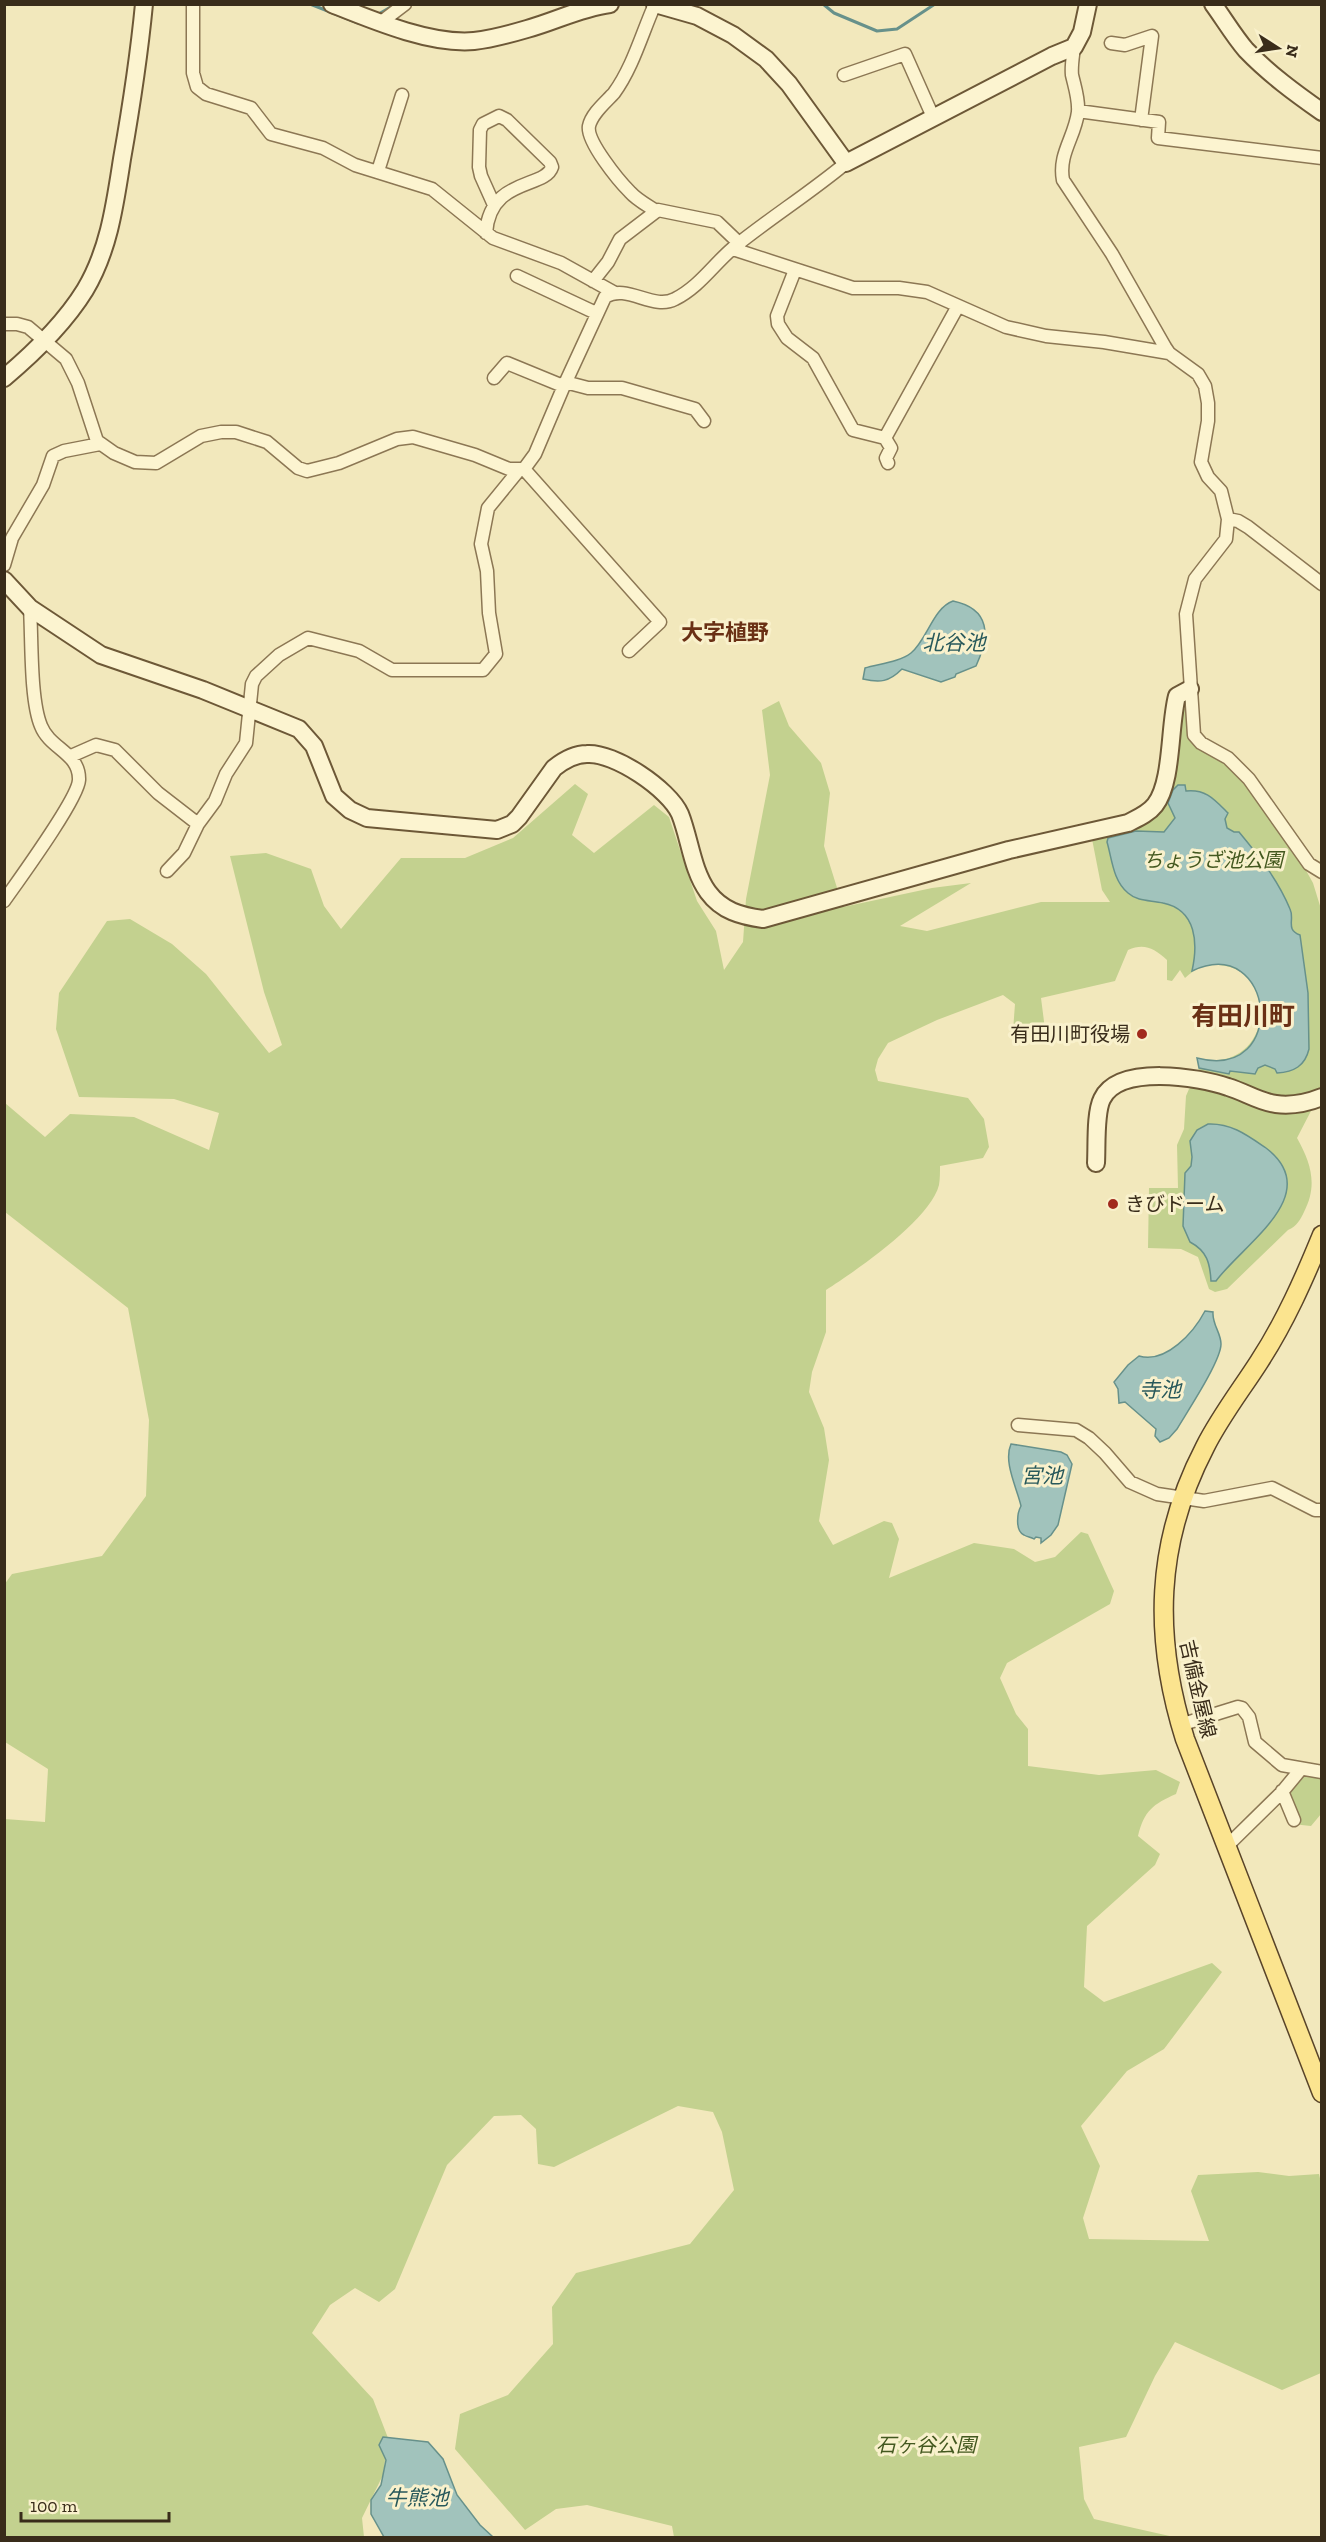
<svg xmlns="http://www.w3.org/2000/svg" width="1326" height="2542" viewBox="0 0 1326 2542" font-family="'Zilla Slab','Noto Sans JP',serif">
	<style>
		.green { fill: #c3d18f }
		.water { fill: #a1c3bc; stroke: #67918b; stroke-width: 1.5 }
		.lines { fill: none; stroke-linecap: round; stroke-linejoin: round }
		.stream { stroke: #67918b; stroke-width: 3 }
		.street-casing { stroke: #8c7754; stroke-width: 15 }
		.secondary-casing { stroke: #6d5837; stroke-width: 20 }
		.primary-casing { stroke: #594429; stroke-width: 21 }
		.street { stroke: #fcf4d0; stroke-width: 12 }
		.secondary { stroke: #fcf4d0; stroke-width: 16 }
		.primary { stroke: #fbe48f; stroke-width: 18 }
		.poi-dot { fill: #a12a1d; stroke: #f9f1cc; stroke-width: 2 }
		.labels { text-anchor: middle; stroke-width: 6; stroke-linejoin: round; paint-order: stroke }
		.park-label { font-size: 20px; font-style: italic; fill: #43581f; stroke: #f9f1cc }
		.poi-label { font-size: 20px; fill: #392c1a; stroke: #f9f1cc; text-anchor: end }
		.street-label { font-size: 20px; fill: #392c1a; stroke: #f9f1cc }
		.water-label { font-size: 21px; font-style: italic; fill: #28595b; stroke: #f9f1cc }
		.quarter-label { font-size: 22px; font-weight: bold; fill: #6a3015; stroke: #f9f1cc }
		.district-label { font-size: 26px; font-weight: bold; fill: #6a3015; stroke: #f9f1cc }
	</style>
	<rect width="100%" height="100%" fill="#f2e8bc"/>
	<path class="green" d="M 779,701 L 789,726 L 821,763 L 830,793 L 824,846 L 843,907 L 932,888 L 971,883 L 900,926 L 927,931 L 1041,902 L 1110,902 L 1102,890 L 1092,839 L 1157,813 L 1180,709 L 1187,709 L 1188,731 L 1238,773 L 1303,865 L 1313,883 L 1321,909 L 1321,1089 L 1315,1091 L 1312,1109 L 1297,1138 C 1311,1163 1318,1185 1304,1212 C 1300,1220 1297,1226 1288,1230 L 1227,1289 L 1215,1292 L 1209,1289 L 1198,1257 L 1181,1249 L 1148,1248 L 1149,1188 L 1178,1188 L 1177,1145 L 1184,1129 L 1186,1096 L 1189,1089 L 1195,1085 L 1199,1068 L 1197,1058 C 1270,1077 1285,971 1219,965 C 1206,964 1195,969 1185,978 L 1180,970 L 1172,981 L 1167,980 L 1167,960 C 1154,948 1144,943 1128,950 L 1115,981 L 1041,998 L 1046,1037 L 1040,1039 L 1013,1031 L 1015,1004 L 1003,995 L 937,1020 L 888,1043 L 878,1059 L 875,1070 L 878,1081 L 968,1098 L 984,1119 L 989,1147 L 983,1158 L 940,1166 C 940,1172 940,1179 939,1185 C 930,1220 857,1270 826,1290 L 826,1332 L 812,1372 L 809,1392 L 824,1428 L 829,1460 L 819,1521 L 833,1545 L 884,1521 L 892,1523 L 899,1539 L 889,1578 L 974,1543 L 1014,1549 L 1035,1562 L 1055,1557 L 1081,1532 L 1088,1534 L 1114,1591 L 1110,1604 L 1007,1663 L 1000,1678 L 1016,1714 L 1028,1729 L 1028,1766 L 1099,1775 L 1156,1770 L 1180,1782 L 1176,1794 C 1153,1804 1144,1811 1138,1836 L 1160,1854 L 1155,1865 L 1087,1926 L 1084,1987 L 1104,2002 L 1212,1963 L 1222,1972 L 1164,2049 L 1127,2071 L 1081,2126 L 1100,2166 L 1083,2218 L 1089,2239 L 1209,2241 L 1191,2191 L 1198,2175 L 1258,2172 L 1289,2176 L 1319,2174 L 1322,2187 L 1321,2373 L 1282,2390 L 1175,2342 L 1155,2376 L 1126,2437 L 1079,2447 L 1084,2499 L 1094,2519 L 1174,2537 L 674,2537 L 672,2526 L 587,2505 L 556,2509 L 525,2530 L 455,2449 L 460,2414 L 508,2395 L 553,2344 L 552,2307 L 576,2273 L 690,2244 L 734,2190 L 722,2132 L 713,2112 L 678,2106 L 554,2167 L 538,2164 L 536,2129 L 521,2115 L 494,2116 L 447,2165 L 395,2289 L 379,2302 L 355,2288 L 330,2305 L 312,2333 L 373,2399 L 388,2438 L 383,2475 L 362,2518 L 364,2537 L 5,2537 L 5,1819 L 45,1822 L 48,1769 L 5,1742 L 4,1585 L 12,1574 L 102,1556 L 146,1496 L 149,1420 L 128,1308 L 5,1212 L 5,1103 L 45,1137 L 70,1114 L 134,1117 L 209,1150 L 219,1113 L 174,1099 L 79,1097 L 56,1029 L 59,993 L 107,921 L 130,919 L 172,944 L 206,974 L 269,1053 L 282,1045 L 264,992 L 230,856 L 266,853 L 311,869 L 324,906 L 341,929 L 401,858 L 465,858 L 513,838 L 575,784 L 588,794 L 572,835 L 594,853 L 654,805 L 669,817 L 697,901 L 716,931 L 724,970 L 743,942 L 746,899 L 770,775 L 762,710 Z
		M 1303,1773 L 1321,1775 L 1321,1814 L 1311,1826 L 1292,1824 L 1281,1797 Z"/>
	<path class="water" d="M 953,601 C 991,609 990,636 976,666 L 956,674 L 955,677 L 941,682 L 902,669 C 889,682 880,683 863,679 L 865,668 C 878,664 900,662 911,653 C 927,640 933,608 953,601 Z
		M 1178,785 L 1185,785 L 1186,791 C 1206,789 1214,799 1228,813 L 1225,819 L 1227,828 L 1234,832 L 1239,832 C 1259,856 1278,880 1290,909 C 1295,919 1285,930 1300,935 L 1308,993 L 1309,1049 C 1305,1066 1294,1072 1277,1073 L 1275,1069 L 1265,1065 L 1258,1068 L 1255,1074 L 1230,1071 L 1229,1074 L 1199,1068 L 1197,1058 C 1290,1082 1275,932 1192,971 C 1198,944 1197,910 1163,903 C 1151,900 1138,902 1128,893 C 1113,881 1112,859 1107,842 L 1108,838 L 1136,831 L 1164,832 L 1175,818 L 1168,803 L 1173,790 Z
		M 1208,1124 C 1231,1123 1247,1135 1266,1148 C 1326,1194 1243,1244 1216,1281 L 1211,1281 C 1210,1263 1207,1251 1190,1242 L 1183,1226 L 1185,1173 L 1191,1166 L 1192,1157 L 1190,1141 L 1197,1130 Z
		M 1205,1311 L 1213,1312 C 1212,1324 1221,1333 1221,1344 C 1221,1361 1187,1412 1177,1429 L 1169,1438 L 1160,1442 L 1155,1436 L 1156,1429 L 1125,1402 L 1119,1403 L 1118,1389 L 1114,1382 L 1128,1365 L 1139,1356 C 1166,1364 1194,1332 1205,1311 Z
		M 1011,1444 L 1061,1452 L 1067,1455 L 1072,1464 L 1058,1525 L 1051,1535 L 1041,1543 L 1041,1538 L 1036,1537 L 1034,1539 C 1031,1537 1027,1537 1024,1535 C 1015,1531 1017,1513 1021,1506 C 1017,1488 1003,1462 1011,1444 Z
		M 383,2437 L 428,2442 L 443,2459 L 457,2495 L 480,2525 L 493,2537 L 384,2537 L 371,2514 L 371,2500 L 381,2485 L 386,2460 L 379,2445 Z"/>
	<g class="lines">
		<path class="stream" d="M 310,4 L 358,23
			M 823,4 L 834,13 L 877,31 L 897,29 L 935,4
			M 377,15 L 394,5"/>
		<defs>
			<path id="street" d="M 193,4 L 193,73 L 197,87 L 206,94 L 251,108 L 271,134 L 323,148 L 355,165 L 432,189 L 493,238 L 561,263 L 615,293
				M 655,4 C 642,33 633,67 614,93 C 606,102 592,113 589,126 C 586,141 619,181 630,192 C 637,200 647,205 656,211
				M 380,23 L 405,4
				M 1111,43 L 1125,45 L 1152,36 L 1141,120
				M 1074,47 C 1073,56 1071,66 1072,75 C 1075,88 1079,99 1078,112 C 1075,137 1058,154 1063,180 L 1112,254 L 1165,347 L 1169,353 L 1198,374 L 1205,386 L 1208,403 L 1208,421 L 1201,462 L 1208,477 L 1221,491 L 1228,519 L 1226,539 L 1195,579 L 1186,614 L 1194,735 L 1201,743 L 1228,758 L 1249,779 L 1309,864 L 1322,872
				M 844,75 L 905,54 L 933,117
				M 1078,111 L 1159,122 L 1158,138 L 1322,158
				M 378,171 L 402,95
				M 486,233 C 490,177 545,189 552,167 L 550,162 L 507,120 L 499,116 L 483,124 L 480,130 L 479,167 L 481,176 L 494,205
				M 733,249 L 853,288 L 899,288 L 927,292 L 1006,327 L 1046,336 L 1104,342 L 1169,353
				M 795,270 L 777,316 L 778,324 L 787,338 L 813,358 L 853,430 L 885,438
				M 517,276 L 596,313
				M 593,281 L 608,262 L 620,239 L 658,210 L 717,222 L 740,244
				M 4,324 L 17,324 L 28,327 L 66,359 L 78,383 L 97,441 L 114,453 L 135,462 L 156,463 L 201,436 L 221,432 L 236,432 L 267,442 L 298,468 L 307,471 L 339,463 L 397,439 L 413,437 L 475,455 L 509,469 L 524,469 L 535,454 L 563,388 L 605,297 C 627,283 653,311 675,299 C 699,287 713,265 733,248 C 770,218 810,193 846,163
				M 494,378 L 507,363 L 563,386
				M 565,382 L 588,388 L 622,388 L 695,409 L 704,421
				M 888,463 L 886,458 L 891,448 L 885,438 L 958,306
				M 524,469 L 660,622 L 629,651
				M 1228,519 L 1238,521 L 1248,527 L 1322,584
				M 4,565 L 12,538 L 43,485 L 53,456 L 64,451 L 100,444
				M 71,756 L 96,745 L 115,750 L 158,793 L 198,824
				M 167,871 L 184,853 L 198,824 L 215,801 L 226,774 L 246,743 L 252,684 L 256,676 L 279,655 L 308,638 L 359,651 L 392,670 L 483,670 L 496,654 L 489,613 L 487,571 L 481,544 L 488,508 L 519,470
				M 4,901 C 18,881 78,799 79,780 C 80,753 50,749 41,726 C 30,700 32,639 30,608
				M 1018,1425 L 1076,1430 L 1089,1438 L 1105,1453 L 1130,1482 L 1157,1494 L 1204,1501 L 1272,1488 L 1315,1510 L 1322,1510
				M 1180,1725 L 1238,1707 L 1242,1708 L 1249,1717 L 1255,1742 L 1282,1765 L 1322,1772
				M 1282,1791 L 1294,1820
				M 1226,1847 L 1282,1792 L 1301,1769"/>
			<path id="secondary" d="M 332,4 C 372,20 431,45 474,41 C 492,39 510,34 527,29 C 556,21 580,8 610,4
				M 655,4 L 697,16 L 733,35 L 766,59 L 789,84 L 846,163 L 1052,56 L 1074,47 L 1082,32 L 1088,4
				M 1213,4 C 1224,19 1234,36 1246,50 C 1269,74 1295,93 1322,112
				M 4,378 C 35,352 64,324 85,290 C 109,250 115,204 122,159 C 131,108 139,56 144,4
				M 4,580 L 30,608 L 101,655 L 203,690 L 299,729 L 314,746 L 334,796 L 350,810 L 367,818 L 497,830 L 512,824 L 519,817 L 554,768 C 564,760 574,754 587,754 C 614,752 669,789 680,814 C 690,839 692,870 708,892 C 722,911 741,916 763,919 L 1009,850 L 1128,823 C 1138,818 1148,814 1155,805 C 1173,782 1169,726 1177,696 L 1190,689
				M 1096,1163 C 1097,1146 1095,1113 1102,1099 C 1119,1064 1199,1077 1228,1087 C 1245,1092 1259,1102 1276,1104 C 1291,1106 1307,1103 1322,1097"/>
			<path id="primary" d="M 1322,1235 C 1304,1279 1285,1322 1259,1362 C 1241,1390 1220,1417 1205,1447 C 1155,1543 1153,1637 1185,1739 L 1322,2093"/>
		</defs>
		<use href="#street" class="street-casing"/>
		<use href="#secondary" class="secondary-casing"/>
		<use href="#primary" class="primary-casing"/>
		<use href="#street" class="street"/>
		<use href="#secondary" class="secondary"/>
		<use href="#primary" class="primary"/>
	</g>
	<g class="poi-dot">
		<circle cx="1142" cy="1034" r="6"/>
		<circle cx="1113" cy="1204" r="6"/>
	</g>
	<g class="labels">
		<g class="park-label">
			<text x="1213" y="867">ちょうざ池公園</text>
			<text x="926" y="2452">石ヶ谷公園</text>
		</g>
		<g class="poi-label">
			<text x="1130" y="1041">有田川町役場</text>
			<text x="1125" y="1211" text-anchor="start">きびドーム</text>
		</g>
		<g class="street-label">
			<text transform="translate(1198 1689) rotate(77)" y="7">吉備金屋線</text>
		</g>
		<g class="water-label">
			<text x="954" y="650">北谷池</text>
			<text x="1160" y="1397">寺池</text>
			<text x="1042" y="1483">宮池</text>
			<text x="417" y="2505">牛熊池</text>
		</g>
		<g class="quarter-label">
			<text x="725" y="640">大字植野</text>
		</g>
		<g class="district-label">
			<text x="1243" y="1025">有田川町</text>
		</g>
	</g>
	<rect width="1326" height="2542" fill="none" stroke="#392c1a" stroke-width="12"/>
	<g transform="translate(1278 48) rotate(102)" stroke="#f9f1cc" stroke-width="4.5" paint-order="stroke">
	<path d="M0-4.5L10 22L0 15L-10 22Z" fill="#392c1a"/>
	<text y="-9" font-size="16" font-weight="bold" text-anchor="middle" fill="#392c1a">N</text>
	</g>
	<path d="M21 2512v9h148v-9" fill="none" stroke="#392c1a" stroke-width="3"/>
	<text x="30" y="2512" font-size="18" fill="#392c1a" stroke="#f9f1cc" stroke-width="4.5" paint-order="stroke">100 m</text>
</svg>
